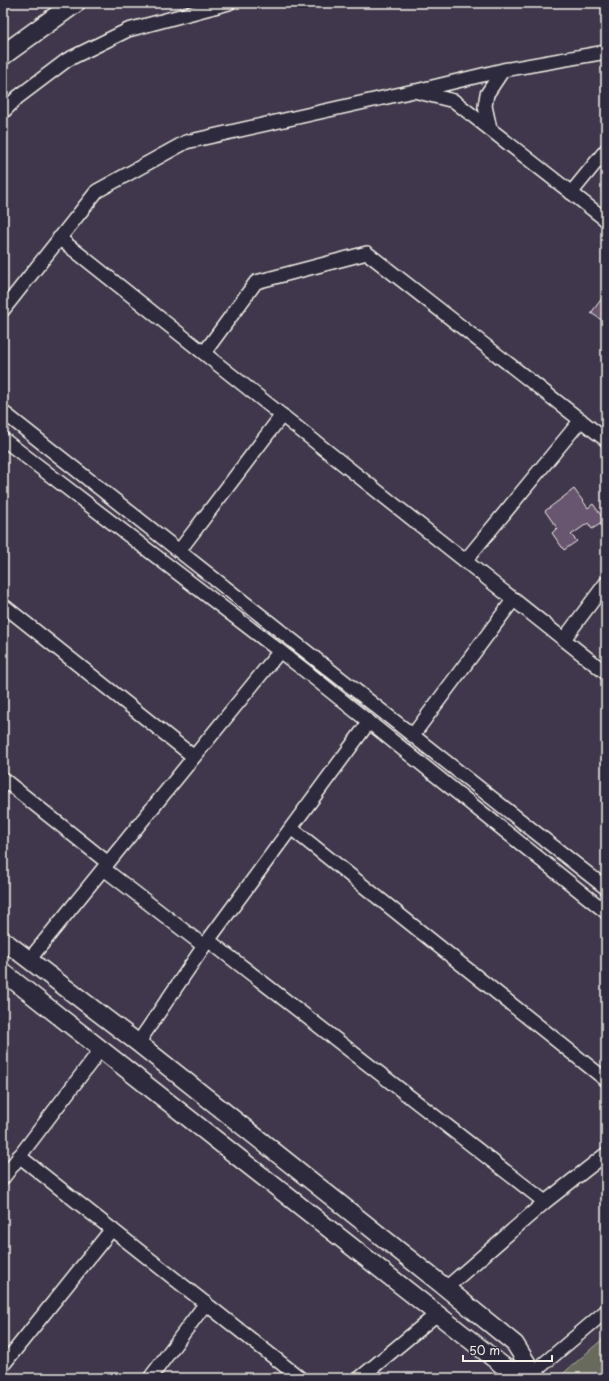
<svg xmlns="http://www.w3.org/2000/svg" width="609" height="1381" viewBox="0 0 609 1381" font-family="'Playpen Sans',sans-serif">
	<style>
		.green { fill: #676b5c; stroke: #aeaea2 }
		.building { fill: #67556f; stroke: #f4f1e8 }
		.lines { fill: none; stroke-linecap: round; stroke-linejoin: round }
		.minor-casing { stroke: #f4f1e8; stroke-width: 16 }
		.tertiary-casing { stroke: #f4f1e8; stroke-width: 20 }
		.secondary-casing { stroke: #f4f1e8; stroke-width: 22 }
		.path { stroke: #f4f1e8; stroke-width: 2; stroke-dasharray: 4 3; stroke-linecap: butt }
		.minor { stroke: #2f2a3d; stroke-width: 13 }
		.tertiary { stroke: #2f2a3d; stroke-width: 17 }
		.secondary { stroke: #2f2a3d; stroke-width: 19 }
	</style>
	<rect width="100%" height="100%" fill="#40374c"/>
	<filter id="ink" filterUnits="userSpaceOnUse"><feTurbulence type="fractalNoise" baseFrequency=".025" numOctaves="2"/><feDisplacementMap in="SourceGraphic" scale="8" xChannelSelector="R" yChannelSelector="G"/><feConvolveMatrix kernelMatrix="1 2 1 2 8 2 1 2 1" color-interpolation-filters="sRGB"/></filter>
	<g filter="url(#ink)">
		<path class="green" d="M 606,1336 L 606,1378 L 558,1378 Z"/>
		<path class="building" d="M 606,293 L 606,323 L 591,313 Z
			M 574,489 L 588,508 L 593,504 L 605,521 L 592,529 L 588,523 L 571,535 L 577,541 L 564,550 L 552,533 L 557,528 L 545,511 Z"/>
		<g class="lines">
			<defs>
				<path id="minor" d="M 416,91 L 503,70 L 606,52
					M 3,112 L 18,97 L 67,60 L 128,30 L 229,3
					M 490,129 L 485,106 L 487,94 L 503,70
					M 571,193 L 606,150
					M 59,238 L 606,673
					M 3,310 L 97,191 L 186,142 L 414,91 L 454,101 L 606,220
					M 204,353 L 256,282 L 367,253 L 606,440
					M 3,412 L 606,888
					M 3,439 L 303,669 L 606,912
					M 179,551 L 282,415
					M 465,561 L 581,420
					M 3,605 L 194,757
					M 564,639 L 606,583
					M 413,735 L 514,599
					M 3,779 L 108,863
					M 291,828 L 606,1080
					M 104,869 L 204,946
					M 208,940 L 545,1202
					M 29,960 L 280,651
					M 138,1043 L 204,946 L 369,722
					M 19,1156 L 300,1378
					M 3,1178 L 101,1049
					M 446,1288 L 545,1202 L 606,1154
					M 3,1365 L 112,1229
					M 150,1378 L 206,1303
					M 360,1378 L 437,1314
					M 527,1378 L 606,1311"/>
				<path id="tertiary" d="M 3,940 L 138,1043 L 446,1288 L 515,1344 L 533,1373
					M 3,972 L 507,1369 L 533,1373"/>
				<path id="secondary" d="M 3,55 L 75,3"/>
			</defs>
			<use href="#minor" class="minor-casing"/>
			<use href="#tertiary" class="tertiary-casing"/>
			<use href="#secondary" class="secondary-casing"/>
			<path class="path" d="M 595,1378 L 606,1372"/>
			<use href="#minor" class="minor"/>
			<use href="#tertiary" class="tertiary"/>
			<use href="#secondary" class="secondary"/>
		</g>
	</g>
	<rect width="609" height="1381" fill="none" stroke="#2f2a3d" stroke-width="16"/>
	<rect x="8" y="8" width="593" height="1365" fill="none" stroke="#f4f1e8" stroke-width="1.5" filter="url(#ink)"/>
	<path d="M463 1355v6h89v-6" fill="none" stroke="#f4f1e8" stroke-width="2"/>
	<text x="469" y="1355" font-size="12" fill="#f4f1e8" stroke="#2f2a3d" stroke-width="3" paint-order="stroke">50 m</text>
</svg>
